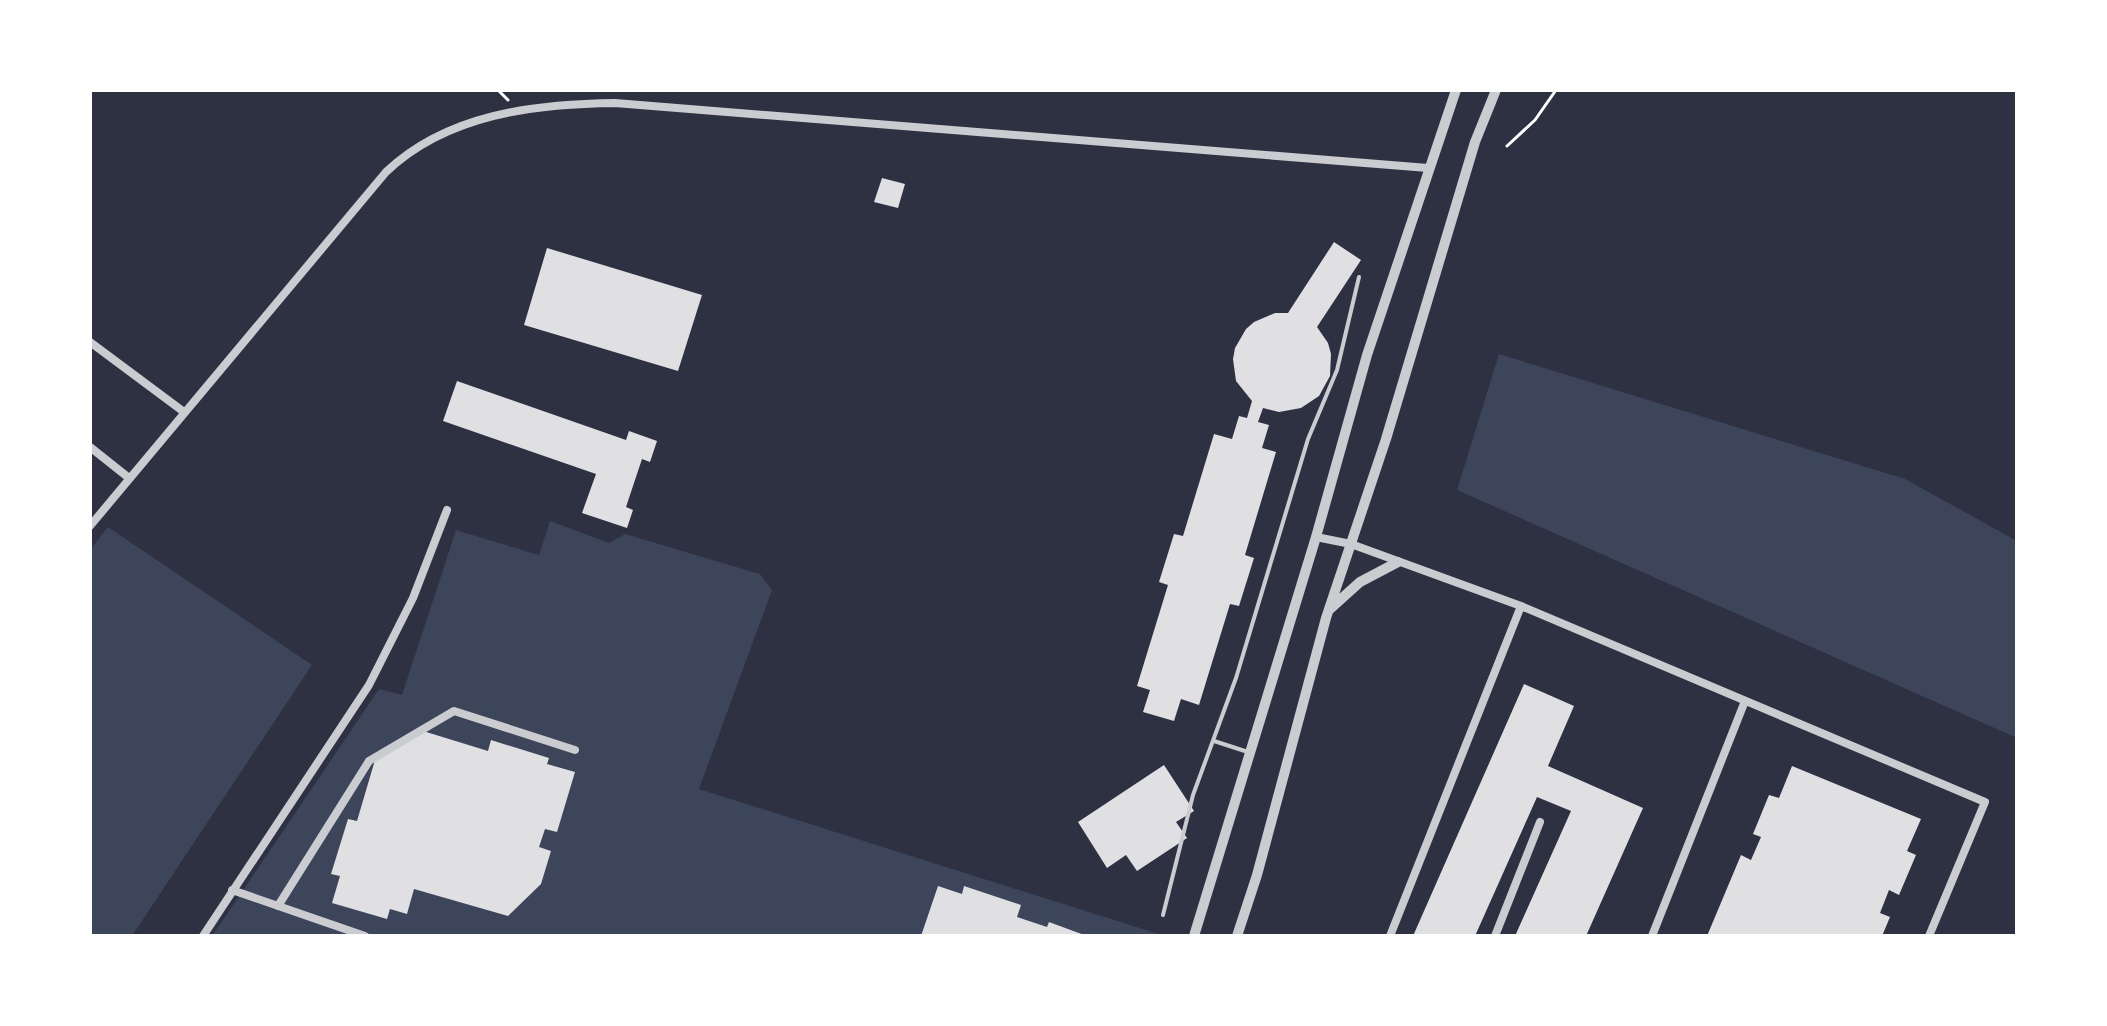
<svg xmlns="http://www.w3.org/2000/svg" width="2107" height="1026" viewBox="0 0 2107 1026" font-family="Ubuntu,sans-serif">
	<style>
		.green { fill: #3c4559 }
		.building { fill: #e0e0e3 }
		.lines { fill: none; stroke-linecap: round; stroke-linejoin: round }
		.path { stroke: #fff; stroke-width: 3 }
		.service { stroke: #caccd0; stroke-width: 4 }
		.minor { stroke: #caccd0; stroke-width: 8 }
		.tertiary { stroke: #caccd0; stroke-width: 10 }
	</style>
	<rect width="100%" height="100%" fill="#2d3142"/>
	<path class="green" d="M 1499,354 L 1905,479 L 2017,541 L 2017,738 L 1457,490 Z
		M 550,521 L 609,543 L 625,534 L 760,574 L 772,590 L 699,789 L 1165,936 L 212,936 L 379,689 L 402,695 L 456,530 L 539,555 Z
		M 108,527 L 312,665 L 132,936 L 90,936 L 90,550 Z"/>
	<path class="building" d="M 882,178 L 905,184 L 898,208 L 874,202 Z
		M 1334,242 L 1361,260 L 1317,327 L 1328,343 L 1331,354 L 1330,376 L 1319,396 L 1301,408 L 1279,412 L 1263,408 L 1258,422 L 1269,425 L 1262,448 L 1276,452 L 1245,555 L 1254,558 L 1239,606 L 1230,604 L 1199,705 L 1181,699 L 1174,721 L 1143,712 L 1150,690 L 1137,686 L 1168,585 L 1159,582 L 1174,534 L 1183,536 L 1214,434 L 1232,439 L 1239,416 L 1247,418 L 1252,401 L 1236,381 L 1233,359 L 1235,348 L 1246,329 L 1254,322 L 1275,313 L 1288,313 Z
		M 547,248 L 702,295 L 678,371 L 524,325 Z
		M 457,381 L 626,440 L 629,431 L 657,441 L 650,462 L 642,459 L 626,507 L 633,510 L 627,528 L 582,513 L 596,474 L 443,421 Z
		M 1524,684 L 1574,706 L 1548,766 L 1643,808 L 1586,936 L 1515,936 L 1571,811 L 1537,797 L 1475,936 L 1413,936 Z
		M 423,731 L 488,751 L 491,740 L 549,758 L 547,764 L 575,772 L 557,832 L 545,829 L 539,847 L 551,851 L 541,884 L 508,916 L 414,889 L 407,914 L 390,909 L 387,919 L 332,903 L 340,876 L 331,874 L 348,819 L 357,821 L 375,760 Z
		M 1164,765 L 1194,811 L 1176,822 L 1187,838 L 1137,871 L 1126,855 L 1107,868 L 1078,822 Z
		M 1792,766 L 1921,819 L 1907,851 L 1916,855 L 1899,895 L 1889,890 L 1880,913 L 1890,917 L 1882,936 L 1707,936 L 1741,855 L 1751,860 L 1761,837 L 1753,834 L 1769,795 L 1779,798 Z
		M 938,886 L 962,894 L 964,886 L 1021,905 L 1017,917 L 1047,927 L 1049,922 L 1087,936 L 921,936 Z"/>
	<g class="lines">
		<path class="path" d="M 498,90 L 508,100
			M 1507,146 L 1535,120 L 1556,90"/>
		<path class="service" d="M 1214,741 L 1248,752
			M 1163,915 L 1193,795 L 1236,678 L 1308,439 L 1337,370 L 1359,277"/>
		<path class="minor" d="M 90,342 L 184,412
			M 90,447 L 129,478
			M 90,526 L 386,172 C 447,114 534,104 615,103 L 1428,168
			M 1316,537 L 1351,544 L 1521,606 L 1985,802 L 1929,936
			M 232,890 L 365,936
			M 278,906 L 369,761 L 454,711 L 575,750
			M 203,936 L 369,685 L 413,598 L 447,510
			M 1390,936 L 1521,606
			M 1495,936 L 1540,822
			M 1652,936 L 1745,701"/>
		<path class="tertiary" d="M 1330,609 L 1360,582 L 1398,562
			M 1194,936 L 1316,537 L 1367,355 L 1456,90
			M 1237,936 L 1257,875 L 1326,618 L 1386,439 L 1475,142 L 1496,90"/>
	</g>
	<rect width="2107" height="1026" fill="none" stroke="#ffffff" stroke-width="184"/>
</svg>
